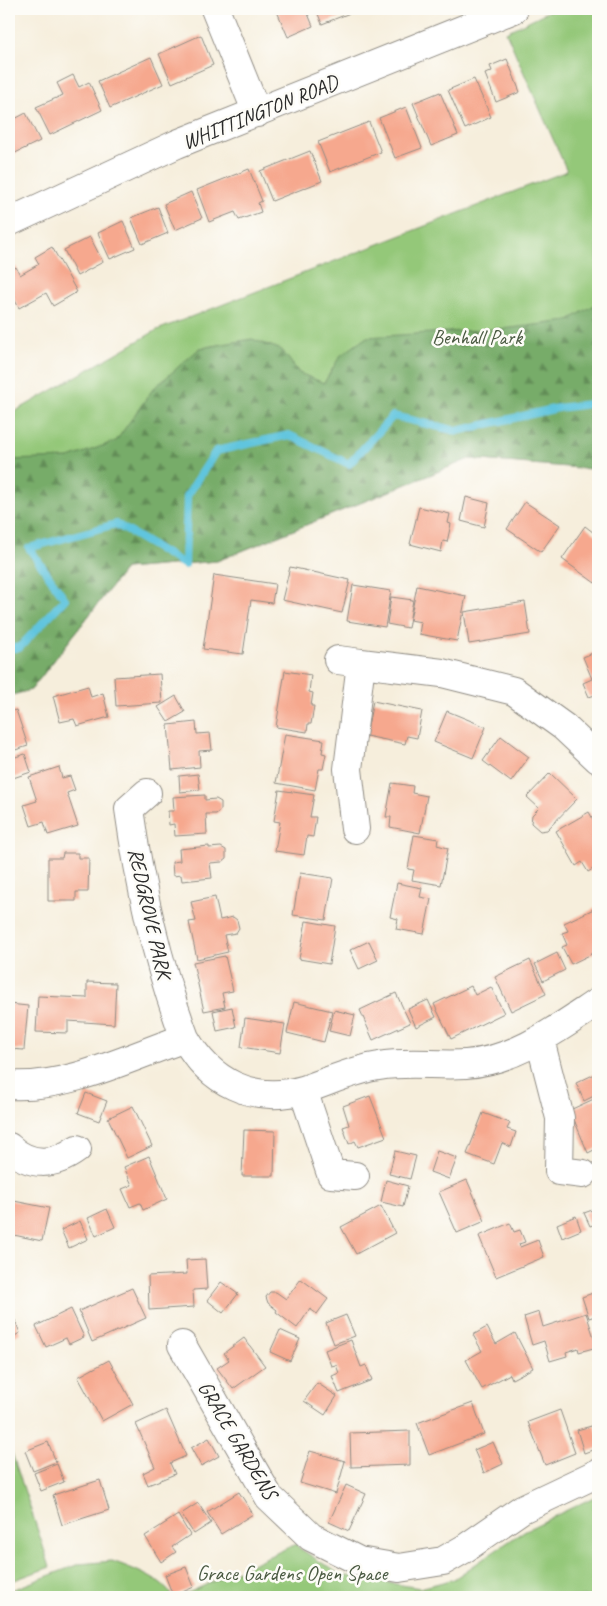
<svg xmlns="http://www.w3.org/2000/svg" width="607" height="1606" viewBox="0 0 607 1606" font-family="Caveat,sans-serif">
	<style>
		.green { fill: #94c879; stroke: #607a52 }
		.forest { fill: url(#forest-firs); stroke: #516c4a }
		.lines { fill: none; stroke-linecap: round; stroke-linejoin: round }
		.stream { stroke: #60c5de; stroke-width: 8 }
		.building { fill: #f6a88e }
		.minor-casing { stroke: #908c84; stroke-width: 30 }
		.minor { stroke: #fff; stroke-width: 28 }
		.labels { text-anchor: middle; stroke-width: 5; stroke-linejoin: round; paint-order: stroke }
		.street-label { font-size: 21px; fill: #2b2b2b; stroke: #fdfcf7 }
		.park-label { font-size: 21px; fill: #4a5a42; stroke: #fdfcf7 }
	</style>
	<defs>
		<pattern id="forest-firs" width="22" height="20" patternUnits="userSpaceOnUse" patternTransform="scale(1.25)"><rect width="22" height="20" fill="#77ac69"/><path d="M5 1l3.5 6h-7zM16 11l3.5 6h-7z" fill="#628c57"/></pattern>
	</defs>
	<rect width="100%" height="100%" fill="#fdfcf7"/>
	<filter id="ink" filterUnits="userSpaceOnUse"><feTurbulence type="fractalNoise" baseFrequency=".02" numOctaves="2"/><feDisplacementMap in="SourceGraphic" scale="10" xChannelSelector="R" yChannelSelector="G"/><feConvolveMatrix kernelMatrix="1 2 1 2 8 2 1 2 1" color-interpolation-filters="sRGB"/></filter>
	<filter id="wash" filterUnits="userSpaceOnUse"><feTurbulence type="fractalNoise" baseFrequency=".0096" numOctaves="4" result="noise"/><feDisplacementMap in="SourceGraphic" scale="20" xChannelSelector="R" yChannelSelector="G"/><feGaussianBlur stdDeviation="1.12" result="paint"/><feColorMatrix in="noise" values="0 0 0 0 0 0 0 0 0 0 0 0 0 0 0 0 0 1.4 0 .05"/><feComposite in="paint" operator="in"/></filter>
	<g filter="url(#wash)">
		<rect width="100%" height="100%" fill="#f6eedc"/>
		<path class="green" d="M 553,9 L 598,9 L 598,469 L 469,459 L 217,561 L 125,569 L 31,690 L 9,693 L 9,415 L 157,330 L 567,171 L 506,32 Z
			M 9,1444 L 50,1567 L 9,1582 Z
			M 598,1495 L 598,1597 L 179,1597 L 296,1544 L 299,1548 L 341,1575 L 420,1588 L 454,1579 L 524,1531 Z
			M 112,1561 C 129,1567 165,1580 172,1597 L 9,1597 L 9,1591 L 79,1564 Z"/>
		<path class="forest" d="M 598,303 L 598,475 L 591,469 L 469,459 L 217,561 L 125,569 L 31,690 L 9,696 L 9,460 L 69,458 L 116,441 L 153,389 L 200,348 L 252,339 L 282,350 L 299,373 L 324,383 L 340,356 L 367,337 L 511,328 L 567,321 Z"/>
		<g class="lines">
			<path class="stream" d="M 9,648 L 19,648 L 65,599 L 29,548 L 116,524 L 185,565 L 187,496 L 216,451 L 289,435 L 349,464 L 393,416 L 457,431 L 558,408 L 598,403"/>
		</g>
		<g id="blocks">
			<path class="building" d="M 276,9 L 306,9 L 313,26 L 288,37 Z
				M 316,9 L 360,9 L 322,24 Z
				M 201,35 L 213,65 L 172,83 L 159,54 Z
				M 151,57 L 163,84 L 110,108 L 98,81 Z
				M 507,59 L 520,92 L 496,102 L 485,74 L 492,71 L 490,66 Z
				M 73,75 L 79,87 L 89,82 L 102,110 L 50,135 L 36,107 L 63,95 L 57,83 Z
				M 474,79 L 491,117 L 465,129 L 448,90 Z
				M 440,92 L 458,135 L 431,146 L 413,103 Z
				M 406,107 L 422,148 L 395,158 L 379,118 Z
				M 26,113 L 40,141 L 9,156 L 9,122 Z
				M 369,122 L 381,152 L 330,172 L 318,142 Z
				M 310,151 L 322,181 L 272,201 L 260,171 Z
				M 249,169 L 262,201 L 258,203 L 261,212 L 239,220 L 235,212 L 209,222 L 197,190 Z
				M 191,192 L 202,218 L 175,230 L 164,204 Z
				M 158,207 L 168,233 L 142,244 L 131,218 Z
				M 123,221 L 135,248 L 110,259 L 98,233 Z
				M 90,237 L 103,262 L 77,276 L 64,250 Z
				M 52,247 L 77,292 L 53,306 L 46,293 L 19,308 L 9,289 L 9,271 L 16,267 L 20,275 L 39,264 L 35,257 Z
				M 466,497 L 489,503 L 484,527 L 461,521 Z
				M 525,502 L 560,525 L 541,552 L 507,529 Z
				M 419,507 L 450,514 L 448,523 L 451,524 L 447,542 L 443,541 L 441,552 L 410,544 Z
				M 585,526 L 598,536 L 598,578 L 595,583 L 562,559 Z
				M 290,567 L 350,580 L 342,613 L 282,600 Z
				M 214,575 L 275,584 L 272,603 L 251,600 L 243,654 L 203,649 Z
				M 353,585 L 391,591 L 385,627 L 347,621 Z
				M 417,586 L 466,596 L 457,641 L 419,634 L 421,622 L 410,620 Z
				M 391,597 L 413,600 L 408,628 L 387,624 Z
				M 525,602 L 530,634 L 469,644 L 464,612 Z
				M 598,651 L 598,694 L 589,697 L 583,683 L 592,679 L 583,657 Z
				M 285,671 L 311,675 L 309,692 L 313,693 L 311,706 L 314,706 L 311,724 L 308,724 L 307,732 L 276,727 Z
				M 160,674 L 162,703 L 116,706 L 114,677 Z
				M 88,686 L 91,697 L 103,693 L 109,717 L 77,726 L 74,719 L 60,722 L 53,696 Z
				M 176,696 L 185,712 L 168,722 L 158,707 Z
				M 373,701 L 422,711 L 417,738 L 407,736 L 405,744 L 366,736 Z
				M 16,710 L 28,746 L 9,752 L 9,712 Z
				M 447,711 L 486,727 L 473,758 L 434,742 Z
				M 196,722 L 197,734 L 210,733 L 212,750 L 199,751 L 200,767 L 172,770 L 168,725 Z
				M 285,734 L 324,740 L 322,753 L 326,754 L 323,769 L 319,769 L 315,790 L 276,783 Z
				M 501,736 L 529,757 L 511,782 L 483,761 Z
				M 25,754 L 31,772 L 10,779 L 9,759 Z
				M 59,767 L 62,778 L 70,776 L 75,790 L 67,793 L 78,826 L 48,835 L 44,822 L 31,826 L 24,805 L 37,801 L 29,777 Z
				M 550,773 L 577,799 L 547,830 L 540,831 L 531,823 L 532,815 L 539,808 L 527,797 Z
				M 198,774 L 200,790 L 180,792 L 179,776 Z
				M 392,783 L 413,786 L 412,793 L 427,796 L 420,833 L 390,827 L 391,817 L 386,817 Z
				M 279,790 L 314,795 L 310,817 L 316,817 L 313,837 L 307,836 L 304,855 L 275,851 L 280,822 L 274,821 Z
				M 205,795 L 205,800 L 216,799 L 221,802 L 221,810 L 216,814 L 206,814 L 207,834 L 175,836 L 174,824 L 169,825 L 168,811 L 174,811 L 173,797 Z
				M 589,812 L 598,828 L 598,871 L 596,867 L 588,872 L 582,862 L 576,866 L 556,831 Z
				M 414,835 L 438,839 L 437,845 L 448,848 L 441,885 L 412,880 L 414,870 L 408,869 Z
				M 209,846 L 209,848 L 221,847 L 226,850 L 226,859 L 222,862 L 210,863 L 212,878 L 182,881 L 181,875 L 173,876 L 172,862 L 180,861 L 179,849 Z
				M 63,853 L 78,853 L 78,858 L 89,858 L 88,892 L 76,892 L 76,901 L 48,901 L 48,858 L 62,858 Z
				M 300,873 L 333,878 L 326,920 L 293,915 Z
				M 397,883 L 422,888 L 420,897 L 431,899 L 424,934 L 396,929 L 398,919 L 390,917 Z
				M 215,897 L 220,920 L 233,917 L 237,920 L 239,928 L 236,933 L 224,935 L 228,952 L 197,959 L 189,922 L 196,921 L 191,902 Z
				M 598,907 L 598,951 L 571,964 L 562,947 L 567,945 L 562,933 L 568,931 L 564,923 Z
				M 306,921 L 335,926 L 329,964 L 299,959 Z
				M 369,941 L 378,960 L 359,969 L 350,950 Z
				M 557,953 L 565,970 L 543,981 L 535,964 Z
				M 225,956 L 233,991 L 222,993 L 225,1007 L 204,1011 L 193,962 Z
				M 530,960 L 546,994 L 511,1011 L 495,977 Z
				M 87,982 L 116,983 L 114,1024 L 68,1021 L 68,1033 L 36,1032 L 38,996 L 87,998 Z
				M 471,986 L 475,995 L 491,987 L 504,1013 L 451,1039 L 434,1004 Z
				M 396,993 L 410,1023 L 373,1040 L 360,1010 Z
				M 428,1000 L 436,1017 L 416,1027 L 408,1009 Z
				M 294,1002 L 332,1011 L 324,1042 L 287,1033 Z
				M 9,1004 L 28,1006 L 24,1050 L 9,1049 Z
				M 232,1007 L 236,1027 L 217,1031 L 213,1011 Z
				M 334,1010 L 355,1015 L 350,1036 L 329,1031 Z
				M 245,1018 L 285,1024 L 280,1053 L 241,1047 Z
				M 595,1074 L 598,1082 L 598,1094 L 584,1101 L 576,1083 Z
				M 86,1093 L 107,1101 L 99,1121 L 78,1113 Z
				M 370,1096 L 386,1137 L 358,1147 L 355,1141 L 349,1144 L 343,1127 L 349,1125 L 343,1106 Z
				M 596,1098 L 598,1102 L 598,1148 L 588,1153 L 570,1110 Z
				M 133,1106 L 152,1146 L 127,1158 L 108,1118 Z
				M 483,1113 L 510,1123 L 507,1129 L 516,1132 L 511,1147 L 502,1143 L 494,1164 L 467,1154 Z
				M 244,1130 L 275,1131 L 274,1176 L 242,1176 Z
				M 395,1151 L 416,1156 L 410,1179 L 389,1174 Z
				M 437,1151 L 457,1158 L 449,1179 L 430,1172 Z
				M 149,1156 L 167,1199 L 143,1210 L 140,1203 L 130,1207 L 122,1189 L 132,1185 L 124,1167 Z
				M 386,1180 L 408,1186 L 403,1207 L 381,1202 Z
				M 467,1180 L 485,1221 L 457,1233 L 439,1192 Z
				M 9,1200 L 49,1208 L 42,1241 L 9,1234 Z
				M 381,1206 L 395,1233 L 356,1254 L 341,1227 Z
				M 598,1208 L 598,1223 L 590,1226 L 584,1213 Z
				M 107,1209 L 115,1227 L 96,1236 L 88,1218 Z
				M 576,1216 L 581,1230 L 562,1238 L 557,1224 Z
				M 80,1221 L 88,1239 L 69,1248 L 61,1230 Z
				M 510,1223 L 514,1232 L 520,1230 L 525,1242 L 519,1244 L 520,1247 L 538,1240 L 544,1257 L 496,1277 L 479,1236 Z
				M 205,1259 L 207,1289 L 193,1290 L 194,1307 L 149,1310 L 148,1276 L 187,1274 L 186,1260 Z
				M 301,1279 L 328,1299 L 317,1314 L 310,1309 L 297,1328 L 276,1312 L 277,1310 L 268,1303 L 266,1297 L 270,1292 L 276,1292 L 286,1299 Z
				M 221,1282 L 238,1294 L 223,1313 L 207,1300 Z
				M 132,1288 L 146,1318 L 92,1342 L 79,1311 Z
				M 598,1291 L 598,1315 L 589,1318 L 582,1297 Z
				M 71,1309 L 84,1337 L 69,1344 L 66,1338 L 46,1347 L 36,1326 Z
				M 539,1312 L 543,1327 L 586,1313 L 597,1347 L 579,1352 L 578,1348 L 566,1352 L 567,1356 L 550,1361 L 544,1341 L 532,1345 L 524,1317 Z
				M 346,1315 L 355,1336 L 334,1344 L 326,1323 Z
				M 15,1320 L 20,1333 L 9,1339 L 9,1323 Z
				M 487,1327 L 496,1344 L 515,1333 L 533,1368 L 512,1379 L 510,1374 L 482,1389 L 466,1360 L 482,1351 L 473,1335 Z
				M 280,1330 L 300,1339 L 290,1361 L 270,1352 Z
				M 244,1338 L 265,1366 L 233,1389 L 217,1368 L 229,1360 L 224,1353 Z
				M 351,1340 L 361,1367 L 366,1365 L 372,1380 L 339,1393 L 332,1376 L 339,1373 L 336,1365 L 331,1366 L 325,1350 Z
				M 109,1360 L 133,1404 L 102,1421 L 78,1377 Z
				M 317,1383 L 337,1396 L 325,1415 L 304,1401 Z
				M 473,1403 L 484,1434 L 429,1455 L 417,1423 Z
				M 166,1410 L 186,1456 L 170,1463 L 175,1474 L 148,1485 L 143,1473 L 155,1467 L 136,1424 Z
				M 560,1410 L 575,1453 L 545,1465 L 528,1422 Z
				M 595,1425 L 598,1435 L 598,1448 L 584,1453 L 577,1430 Z
				M 410,1431 L 410,1465 L 351,1467 L 350,1433 Z
				M 209,1438 L 219,1456 L 201,1466 L 191,1448 Z
				M 48,1442 L 56,1462 L 33,1471 L 25,1451 Z
				M 493,1442 L 503,1464 L 484,1473 L 474,1450 Z
				M 310,1451 L 345,1461 L 336,1494 L 300,1483 Z
				M 57,1464 L 64,1482 L 41,1491 L 34,1473 Z
				M 100,1480 L 109,1510 L 62,1525 L 53,1495 Z
				M 346,1485 L 366,1494 L 349,1531 L 329,1522 Z
				M 239,1492 L 253,1514 L 221,1534 L 207,1512 Z
				M 198,1503 L 211,1523 L 194,1534 L 181,1514 Z
				M 178,1515 L 190,1535 L 172,1547 L 176,1552 L 161,1562 L 145,1536 Z
				M 186,1567 L 194,1587 L 173,1596 L 165,1575 Z"/>
		</g>
	</g>
	<g filter="url(#ink)">
		<use href="#blocks" fill-opacity="0" stroke="#908c84" stroke-width="1"/>
		<g class="lines">
			<defs>
				<path id="minor" d="M 215,9 L 257,113
					M 9,222 L 177,144 L 514,9
					M 338,660 L 361,663
					M 147,793 L 129,809 C 140,888 157,963 185,1038
					M 355,829 L 348,769 L 361,663 L 442,673 L 514,691 L 564,727 L 598,759
					M 540,1040 L 560,1118 L 559,1171 L 583,1174
					M 9,1085 C 68,1089 129,1057 185,1038 C 210,1082 252,1104 303,1090 C 328,1082 352,1070 379,1066 C 408,1061 437,1066 466,1064 C 517,1060 557,1029 598,1002
					M 303,1090 L 331,1174 L 355,1176
					M 9,1147 C 30,1167 54,1166 77,1149
					M 182,1345 L 269,1497 L 311,1537 L 359,1561 L 399,1568 L 443,1561 L 464,1549 L 522,1509 L 598,1473"/>
			</defs>
			<use href="#minor" class="minor-casing"/>
			<use href="#minor" class="minor"/>
		</g>
	</g>
	<g class="labels">
		<g class="street-label">
			<text transform="translate(260 112) rotate(-22)" y="7">WHITTINGTON ROAD</text>
			<text transform="translate(150 913) rotate(77)" y="7">REDGROVE PARK</text>
			<text transform="translate(238 1440) rotate(59)" y="7">GRACE GARDENS</text>
		</g>
		<g class="park-label">
			<text x="477" y="344">Benhall Park</text>
			<text x="292" y="1580">Grace Gardens Open Space</text>
		</g>
	</g>
	<rect width="607" height="1606" fill="none" stroke="#fdfcf7" stroke-width="30"/>
</svg>
